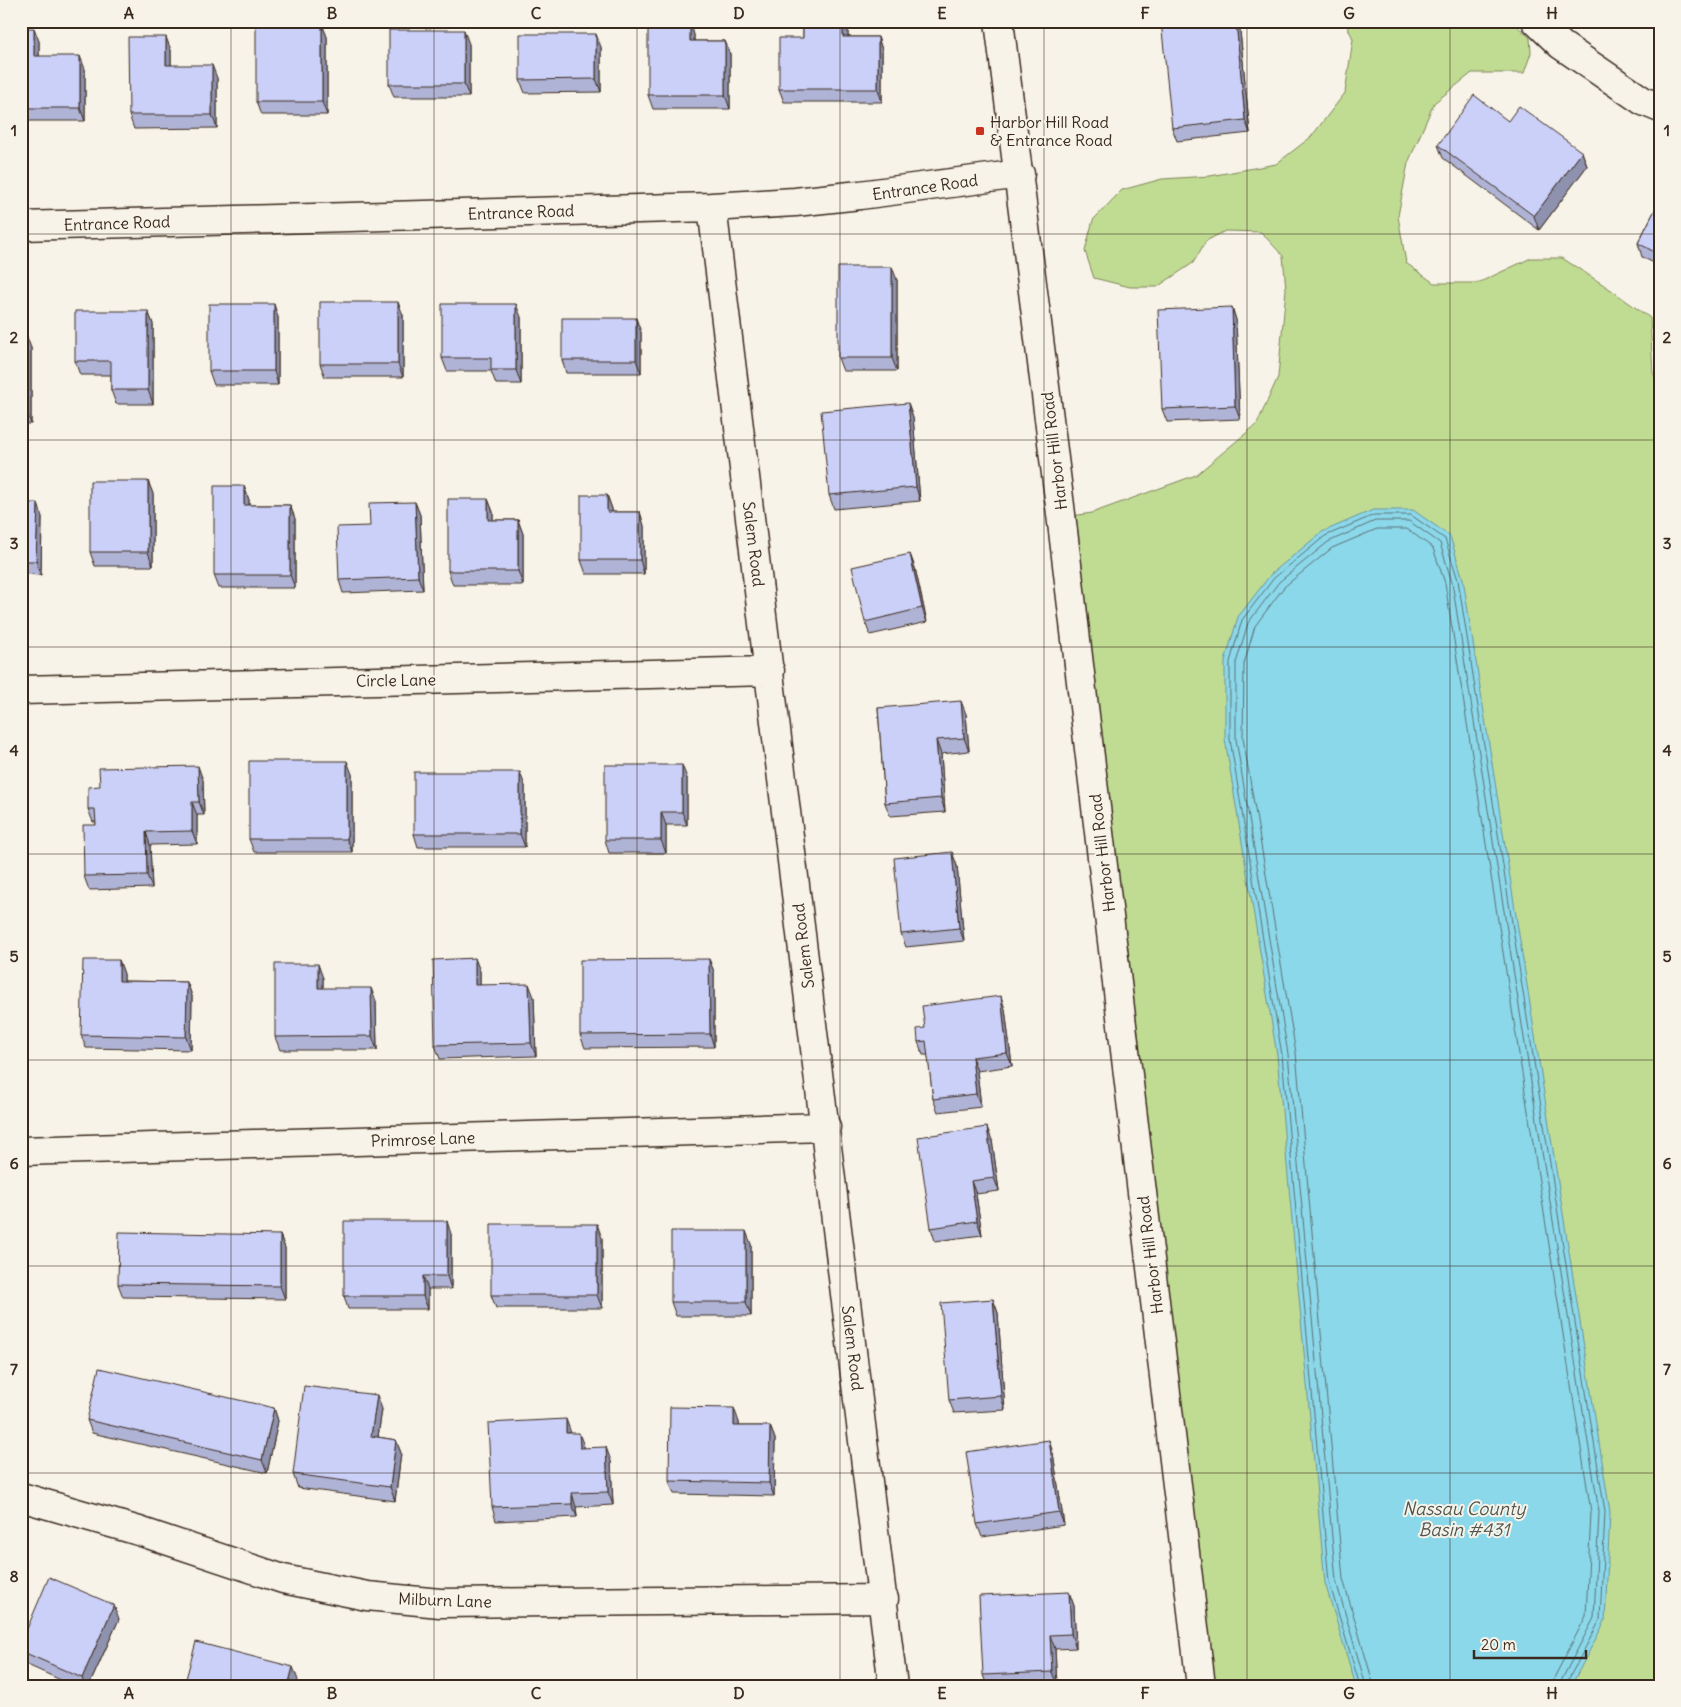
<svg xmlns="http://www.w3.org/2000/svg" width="1681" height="1707" viewBox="0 0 1681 1707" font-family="Delius,sans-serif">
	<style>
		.green { fill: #c0dc93; stroke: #7e8358 }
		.water { fill: #8bd8eb; stroke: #6b9299 }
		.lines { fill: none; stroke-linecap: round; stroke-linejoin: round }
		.shore { stroke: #5b7070; stroke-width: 1 }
		.street-casing { stroke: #3b2a1e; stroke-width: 31 }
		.secondary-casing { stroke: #3b2a1e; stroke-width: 31 }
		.street { stroke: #f7f3e8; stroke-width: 28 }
		.secondary { stroke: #f7f3e8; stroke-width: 28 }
		.wall { fill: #afb3d5; stroke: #3b2a1e }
		.shaded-wall { fill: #8e92ae; stroke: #3b2a1e }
		.building { fill: #cbd0f8; stroke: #3b2a1e }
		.grid { fill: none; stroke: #3b2a1e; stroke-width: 1; stroke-opacity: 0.55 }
		.poi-dot { fill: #c8321e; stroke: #f7f3e8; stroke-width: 2 }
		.labels { text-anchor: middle; stroke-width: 4; stroke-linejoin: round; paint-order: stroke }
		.poi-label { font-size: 16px; fill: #3b2a1e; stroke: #f7f3e8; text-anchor: start }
		.street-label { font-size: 16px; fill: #3b2a1e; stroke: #f7f3e8 }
		.water-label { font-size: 18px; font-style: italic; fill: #4f5651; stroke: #f7f3e8 }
		.neatline { fill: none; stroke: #3b2a1e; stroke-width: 2 }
		.grid-label { font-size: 16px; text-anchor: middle; font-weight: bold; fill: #3b2a1e }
	</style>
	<rect width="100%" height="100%" fill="#f7f3e8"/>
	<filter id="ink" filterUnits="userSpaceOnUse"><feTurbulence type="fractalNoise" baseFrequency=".02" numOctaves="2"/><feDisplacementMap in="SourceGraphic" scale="10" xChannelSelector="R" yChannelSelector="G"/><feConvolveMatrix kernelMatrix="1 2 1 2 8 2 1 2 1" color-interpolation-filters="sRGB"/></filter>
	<g filter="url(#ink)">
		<path class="green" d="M 1345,21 L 1512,21 L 1530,38 L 1531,53 L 1524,73 L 1472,73 L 1434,103 L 1408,163 L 1398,216 L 1406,263 L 1434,283 L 1478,283 L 1531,258 L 1562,258 L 1607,287 L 1650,318 L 1653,373 L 1660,387 L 1660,1686 L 1201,1686 L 1065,517 L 1092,513 L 1196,475 L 1257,424 L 1278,377 L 1286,289 L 1283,256 L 1261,232 L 1225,231 L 1206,241 L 1193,263 L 1157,287 L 1130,287 L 1094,278 L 1085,251 L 1093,220 L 1122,190 L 1162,179 L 1210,176 L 1276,164 L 1311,137 L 1345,93 L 1353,39 Z"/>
		<path class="water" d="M 1373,510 L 1413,510 L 1450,536 L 1463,579 L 1610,1512 L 1605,1621 L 1571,1686 L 1356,1686 L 1325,1583 L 1277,1055 L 1225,739 L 1225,661 L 1238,617 L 1271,574 L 1322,532 Z"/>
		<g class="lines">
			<path class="shore" d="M 1360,1686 L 1329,1582 L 1282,1055 L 1230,739 L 1230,662 L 1242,620 L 1274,578 L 1325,536 L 1374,515 L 1411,515 L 1445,539 L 1458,580 L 1605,1512 L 1600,1620 L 1567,1682 L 1567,1686
				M 1366,1686 L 1336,1581 L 1288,1054 L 1236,739 L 1236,663 L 1248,623 L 1279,582 L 1328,542 L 1375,521 L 1409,521 L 1440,543 L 1452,582 L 1599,1512 L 1594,1618 L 1562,1679 L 1561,1686
				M 1374,1686 L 1343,1579 L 1296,1053 L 1243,738 L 1244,664 L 1255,626 L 1284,587 L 1332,548 L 1377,529 L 1407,529 L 1433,548 L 1445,583 L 1591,1512 L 1586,1616 L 1555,1676 L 1553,1686"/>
			<defs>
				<path id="street" d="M 1536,21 L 1561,45 L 1643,101 L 1660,108
					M 712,207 L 893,1686
					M 21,226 L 712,207 L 795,202 L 860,195 L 1020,174
					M 21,690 L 770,671
					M 21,1151 L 826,1127
					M 21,1497 L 139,1531 L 283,1579 L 367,1596 L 440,1603 L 884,1599"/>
				<path id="secondary" d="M 999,21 L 1060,506 L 1201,1686"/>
			</defs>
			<use href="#street" class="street-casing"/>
			<use href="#secondary" class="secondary-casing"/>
			<use href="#street" class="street"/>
			<use href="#secondary" class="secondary"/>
		</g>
		<path class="wall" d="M 803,21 L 845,21 L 848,30 L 848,37 L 878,37 L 882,50 L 882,102 L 784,102 L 779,89 L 803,38 Z
			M 1239,21 L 1250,133 L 1177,141 L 1172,128 Z
			M 690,22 L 694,35 L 694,41 L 725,41 L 730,54 L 730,109 L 653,109 L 648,95 Z
			M 322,24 L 327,37 L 327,115 L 261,115 L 256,102 Z
			M 21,28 L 39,41 L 39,56 L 85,69 L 85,121 L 21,121 Z
			M 469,44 L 469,97 L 394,97 L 389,84 Z
			M 601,47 L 601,92 L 525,93 L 520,80 Z
			M 171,50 L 171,65 L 217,78 L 217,128 L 134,129 L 129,115 Z
			M 1508,121 L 1582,152 L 1587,166 L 1539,230 L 1443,158 L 1438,145 Z
			M 1660,200 L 1660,266 L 1642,257 L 1638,243 Z
			M 897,280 L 897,371 L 843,371 L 838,358 Z
			M 1232,307 L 1236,320 L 1240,419 L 1167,422 L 1162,409 Z
			M 148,311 L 153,324 L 153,404 L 116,404 L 111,390 L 111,375 L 80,375 L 75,361 Z
			M 403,315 L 403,377 L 325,377 L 320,364 Z
			M 278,317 L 278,385 L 214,385 L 209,371 Z
			M 521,317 L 521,384 L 496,384 L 491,371 L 447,371 L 442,358 Z
			M 641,332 L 641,373 L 566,373 L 562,360 Z
			M 21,334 L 31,348 L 31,424 L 21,424 Z
			M 908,403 L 913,417 L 920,501 L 834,509 L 829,495 Z
			M 148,481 L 153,494 L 153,566 L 95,566 L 90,552 Z
			M 244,486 L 249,500 L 249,505 L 290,505 L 295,519 L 295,588 L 219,588 L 214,575 Z
			M 607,495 L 612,509 L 612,512 L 640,512 L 644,526 L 644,574 L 586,574 L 581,560 Z
			M 488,499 L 493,512 L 493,520 L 518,520 L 523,534 L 523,585 L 453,585 L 448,571 Z
			M 415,502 L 420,515 L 423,590 L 343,593 L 339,580 L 370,526 Z
			M 21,503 L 42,517 L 41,575 L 21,574 Z
			M 910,554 L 915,568 L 927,622 L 870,635 L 865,622 Z
			M 878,708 L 966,714 L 969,751 L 941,754 L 945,812 L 890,816 L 885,803 Z
			M 352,774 L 352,852 L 254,852 L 249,839 Z
			M 687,778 L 687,825 L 666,825 L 666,853 L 609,853 L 605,840 Z
			M 203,780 L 204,815 L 197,815 L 197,844 L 150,845 L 152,888 L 89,890 L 84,876 L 96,825 L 96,822 L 93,822 L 88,809 Z
			M 525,786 L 525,847 L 418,847 L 414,834 Z
			M 952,852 L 957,866 L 964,941 L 906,947 L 901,934 Z
			M 709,959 L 714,972 L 714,1047 L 585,1048 L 580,1035 Z
			M 119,960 L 124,974 L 124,981 L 187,982 L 192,996 L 191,1050 L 86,1048 L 81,1035 Z
			M 480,971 L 480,985 L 534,997 L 536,1056 L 440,1059 L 435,1045 Z
			M 323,978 L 323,988 L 376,1001 L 377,1050 L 280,1050 L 275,1037 Z
			M 1005,1009 L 1012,1066 L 977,1071 L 981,1107 L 938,1112 L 933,1099 L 928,1055 L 923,1055 L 918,1042 L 925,1028 Z
			M 992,1140 L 999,1191 L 976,1194 L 982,1235 L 935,1241 L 931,1228 Z
			M 451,1234 L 451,1289 L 428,1289 L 428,1309 L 348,1309 L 344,1296 Z
			M 280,1235 L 285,1248 L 285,1299 L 123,1297 L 118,1284 Z
			M 602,1238 L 602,1308 L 496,1308 L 491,1295 Z
			M 751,1244 L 751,1316 L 676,1316 L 671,1302 Z
			M 993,1299 L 998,1313 L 1005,1410 L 954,1413 L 949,1400 Z
			M 274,1408 L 278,1421 L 267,1473 L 92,1433 L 87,1420 Z
			M 382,1409 L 378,1437 L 396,1440 L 401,1453 L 395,1501 L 298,1488 L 293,1474 Z
			M 739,1422 L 739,1426 L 770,1426 L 775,1439 L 774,1496 L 674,1494 L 669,1481 Z
			M 571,1433 L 584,1446 L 584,1448 L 611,1461 L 613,1505 L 576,1507 L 577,1517 L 496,1521 L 492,1507 Z
			M 1053,1453 L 1064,1525 L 982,1537 L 977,1524 Z
			M 1069,1592 L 1074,1606 L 1076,1648 L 1055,1649 L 1057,1685 L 987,1686 L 983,1675 Z
			M 119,1619 L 89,1686 L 74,1686 L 23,1663 L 21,1658 L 21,1643 Z"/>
		<path class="shaded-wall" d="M 843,21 L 845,21 L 848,30 L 848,50 L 843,37 Z
			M 1236,21 L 1239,21 L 1250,133 L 1245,120 Z
			M 690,22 L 694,35 L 694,54 L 690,41 Z
			M 322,24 L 327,37 L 327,115 L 322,102 Z
			M 34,28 L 39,41 L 39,69 L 34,56 Z
			M 464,30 L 469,44 L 469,97 L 464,84 Z
			M 596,34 L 601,47 L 601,92 L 596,79 Z
			M 166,37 L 171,50 L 171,79 L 166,65 Z
			M 878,37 L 882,50 L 882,102 L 878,89 Z
			M 725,41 L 730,54 L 730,109 L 725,95 Z
			M 80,56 L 85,69 L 85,121 L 80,108 Z
			M 212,65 L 217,78 L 217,128 L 212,115 Z
			M 1582,152 L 1587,166 L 1539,230 L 1534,216 Z
			M 892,267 L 897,280 L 897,371 L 892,358 Z
			M 398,302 L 403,315 L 403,377 L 398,364 Z
			M 274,304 L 278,317 L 278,385 L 274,371 Z
			M 516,304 L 521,317 L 521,384 L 516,370 Z
			M 1232,307 L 1236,320 L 1240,419 L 1235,406 Z
			M 148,311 L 153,324 L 153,404 L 148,390 Z
			M 636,318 L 641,332 L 641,373 L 636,360 Z
			M 26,334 L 31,348 L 31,424 L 26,411 Z
			M 908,403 L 913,417 L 920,501 L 916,487 Z
			M 148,481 L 153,494 L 153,566 L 148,552 Z
			M 244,486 L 249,500 L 249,519 L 244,505 Z
			M 607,495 L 612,509 L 612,526 L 607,512 Z
			M 488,499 L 493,512 L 493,534 L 488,520 Z
			M 415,502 L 420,515 L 423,590 L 418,577 Z
			M 38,503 L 42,517 L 41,575 L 36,561 Z
			M 290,505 L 295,519 L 295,588 L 290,575 Z
			M 640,512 L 644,526 L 644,574 L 640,560 Z
			M 518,520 L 523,534 L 523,585 L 518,571 Z
			M 910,554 L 915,568 L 927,622 L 922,608 Z
			M 961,701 L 966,714 L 969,751 L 964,738 Z
			M 936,740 L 941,754 L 945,812 L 941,798 Z
			M 347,761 L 352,774 L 352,852 L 347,839 Z
			M 682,765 L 687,778 L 687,825 L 682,812 Z
			M 198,766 L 203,780 L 204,815 L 199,802 Z
			M 520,772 L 525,786 L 525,847 L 520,834 Z
			M 192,802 L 197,815 L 197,844 L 192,831 Z
			M 661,812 L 666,825 L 666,853 L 661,840 Z
			M 146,832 L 150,845 L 152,888 L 147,875 Z
			M 952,852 L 957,866 L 964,941 L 959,928 Z
			M 475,958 L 480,971 L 480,998 L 475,985 Z
			M 709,959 L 714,972 L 714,1047 L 710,1034 Z
			M 119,960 L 124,974 L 124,994 L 119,981 Z
			M 318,964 L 323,978 L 323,1002 L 318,988 Z
			M 187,982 L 192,996 L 191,1050 L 186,1037 Z
			M 529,984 L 534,997 L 536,1056 L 531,1043 Z
			M 371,988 L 376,1001 L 377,1050 L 372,1036 Z
			M 1001,996 L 1005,1009 L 1012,1066 L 1007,1053 Z
			M 972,1057 L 977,1071 L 981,1107 L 976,1094 Z
			M 987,1127 L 992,1140 L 999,1191 L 994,1178 Z
			M 971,1181 L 976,1194 L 982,1235 L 977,1221 Z
			M 447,1221 L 451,1234 L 451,1289 L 447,1276 Z
			M 597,1224 L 602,1238 L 602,1308 L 597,1295 Z
			M 746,1231 L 751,1244 L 751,1316 L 746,1302 Z
			M 280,1235 L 285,1248 L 285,1299 L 280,1286 Z
			M 423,1276 L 428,1289 L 428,1309 L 423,1296 Z
			M 993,1299 L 998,1313 L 1005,1410 L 1001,1396 Z
			M 377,1395 L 382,1409 L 376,1450 L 371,1436 Z
			M 274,1408 L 278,1421 L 267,1473 L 262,1460 Z
			M 734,1408 L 739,1422 L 739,1439 L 734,1426 Z
			M 566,1419 L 571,1433 L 566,1433 Z
			M 770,1426 L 775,1439 L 774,1496 L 769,1483 Z
			M 579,1433 L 584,1446 L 584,1462 L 580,1448 Z
			M 396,1440 L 401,1453 L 395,1501 L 390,1487 Z
			M 1049,1440 L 1053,1453 L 1064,1525 L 1059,1512 Z
			M 606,1447 L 611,1461 L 613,1505 L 608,1492 Z
			M 572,1493 L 576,1507 L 577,1517 L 572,1504 Z
			M 1069,1592 L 1074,1606 L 1076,1648 L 1071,1634 Z
			M 114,1605 L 119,1619 L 89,1686 L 85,1686 L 82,1678 Z
			M 1050,1635 L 1055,1649 L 1057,1685 L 1052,1672 Z
			M 293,1667 L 298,1680 L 296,1686 L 288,1686 Z"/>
		<path class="building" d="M 803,21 L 843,21 L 843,37 L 878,37 L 878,89 L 779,89 L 779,38 L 803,38 Z
			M 1161,21 L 1236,21 L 1245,120 L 1172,128 Z
			M 648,22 L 690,22 L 690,41 L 725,41 L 725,95 L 648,95 Z
			M 256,24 L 322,24 L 322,102 L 256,102 Z
			M 21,28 L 34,28 L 34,56 L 80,56 L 80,108 L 21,108 Z
			M 389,30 L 464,30 L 464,84 L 389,84 Z
			M 520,34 L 596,34 L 596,79 L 520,80 Z
			M 128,37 L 166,37 L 166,65 L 212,65 L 212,115 L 129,115 Z
			M 1474,95 L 1508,121 L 1519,106 L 1582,152 L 1534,216 L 1438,145 Z
			M 1660,200 L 1660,255 L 1638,243 Z
			M 838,267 L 892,267 L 892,358 L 838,358 Z
			M 320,302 L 398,302 L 398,364 L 320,364 Z
			M 209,304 L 274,304 L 274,371 L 209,371 Z
			M 442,304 L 516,304 L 516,370 L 491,370 L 491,358 L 442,358 Z
			M 1232,307 L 1235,406 L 1162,409 L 1158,310 Z
			M 75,311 L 148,311 L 148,390 L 111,390 L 111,361 L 75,361 Z
			M 562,318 L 636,318 L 636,360 L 562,360 Z
			M 21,334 L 26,334 L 26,411 L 21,411 Z
			M 908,403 L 916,487 L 829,495 L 821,411 Z
			M 90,481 L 148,481 L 148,552 L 90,552 Z
			M 214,486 L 244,486 L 244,505 L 290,505 L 290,575 L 214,575 Z
			M 581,495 L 607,495 L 607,512 L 640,512 L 640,560 L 581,560 Z
			M 448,499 L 488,499 L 488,520 L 518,520 L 518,571 L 448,571 Z
			M 415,502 L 418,577 L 339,580 L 337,527 L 370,526 L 369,503 Z
			M 21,503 L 38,503 L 36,561 L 21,561 Z
			M 910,554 L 922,608 L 865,622 L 852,567 Z
			M 961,701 L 964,738 L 936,740 L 941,798 L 885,803 L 878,708 Z
			M 249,761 L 347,761 L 347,839 L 249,839 Z
			M 605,765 L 682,765 L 682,812 L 661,812 L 661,840 L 605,840 Z
			M 198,766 L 199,802 L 192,802 L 192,831 L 146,832 L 147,875 L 84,876 L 83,825 L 96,825 L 95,809 L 88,809 L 88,787 L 100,786 L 99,768 Z
			M 414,772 L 520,772 L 520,834 L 414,834 Z
			M 952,852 L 959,928 L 901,934 L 894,858 Z
			M 475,958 L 475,985 L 529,984 L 531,1043 L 435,1045 L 433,960 Z
			M 709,959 L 710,1034 L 580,1035 L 580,960 Z
			M 83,960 L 119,960 L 119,981 L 187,982 L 186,1037 L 81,1035 Z
			M 275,964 L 318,964 L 318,988 L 371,988 L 372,1036 L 275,1037 Z
			M 1001,996 L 1007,1053 L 972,1057 L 976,1094 L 933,1099 L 926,1041 L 918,1042 L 917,1029 L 925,1028 L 922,1006 Z
			M 987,1127 L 994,1178 L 971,1181 L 977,1221 L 931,1228 L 918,1137 Z
			M 344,1221 L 447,1221 L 447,1276 L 423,1276 L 423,1296 L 344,1296 Z
			M 491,1224 L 597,1224 L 597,1295 L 491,1295 Z
			M 671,1231 L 746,1231 L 746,1302 L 671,1302 Z
			M 119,1232 L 280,1235 L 280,1286 L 118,1284 Z
			M 993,1299 L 1001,1396 L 949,1400 L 941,1303 Z
			M 99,1368 L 274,1408 L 262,1460 L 87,1420 Z
			M 304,1386 L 377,1395 L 371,1436 L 396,1440 L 390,1487 L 293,1474 Z
			M 670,1407 L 734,1408 L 734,1426 L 770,1426 L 769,1483 L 669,1481 Z
			M 566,1419 L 566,1433 L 579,1433 L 580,1448 L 606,1447 L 608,1492 L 572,1493 L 572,1504 L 492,1507 L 488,1423 Z
			M 1049,1440 L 1059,1512 L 977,1524 L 966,1452 Z
			M 49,1577 L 114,1605 L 82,1678 L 21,1651 L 21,1643 Z
			M 1069,1592 L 1071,1634 L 1050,1635 L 1052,1672 L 983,1675 L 979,1596 Z
			M 196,1642 L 293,1667 L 288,1686 L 184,1686 Z"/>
	</g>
	<path class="grid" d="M 231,21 L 231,1686M 434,21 L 434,1686M 637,21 L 637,1686M 840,21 L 840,1686M 1044,21 L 1044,1686M 1247,21 L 1247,1686M 1450,21 L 1450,1686M 21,234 L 1660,234M 21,440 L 1660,440M 21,647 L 1660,647M 21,854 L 1660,854M 21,1060 L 1660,1060M 21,1266 L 1660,1266M 21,1473 L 1660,1473"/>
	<rect class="poi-dot" x="975" y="126" width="10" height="10" rx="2.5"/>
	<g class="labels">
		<g class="poi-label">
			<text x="990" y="128">Harbor Hill Road<tspan x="990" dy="18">&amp; Entrance Road</tspan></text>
		</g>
		<g class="street-label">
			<text transform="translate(925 187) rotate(-8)" y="6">Entrance Road</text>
			<text transform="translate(521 212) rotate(-2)" y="6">Entrance Road</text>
			<text transform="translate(117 223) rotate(-2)" y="6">Entrance Road</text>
			<text transform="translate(1054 451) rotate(-97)" y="6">Harbor Hill Road</text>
			<text transform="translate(754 544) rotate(83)" y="6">Salem Road</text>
			<text transform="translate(396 680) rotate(-1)" y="6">Circle Lane</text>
			<text transform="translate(1102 853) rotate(-97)" y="6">Harbor Hill Road</text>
			<text transform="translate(803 946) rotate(-97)" y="6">Salem Road</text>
			<text transform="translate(423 1139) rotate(-2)" y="6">Primrose Lane</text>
			<text transform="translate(1150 1255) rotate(-97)" y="6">Harbor Hill Road</text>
			<text transform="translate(853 1348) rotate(83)" y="6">Salem Road</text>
			<text transform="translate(445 1600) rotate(2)" y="6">Milburn Lane</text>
		</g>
		<g class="water-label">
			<text x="1464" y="1515">Nassau County<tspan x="1464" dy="21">Basin #431</tspan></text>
		</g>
	</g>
	<rect width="1681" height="1707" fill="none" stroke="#f7f3e8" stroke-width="55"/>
	<path d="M1474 1650v8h112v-8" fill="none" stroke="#3b2a1e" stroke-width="2.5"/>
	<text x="1481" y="1650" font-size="15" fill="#3b2a1e" stroke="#f7f3e8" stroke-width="4" paint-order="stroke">20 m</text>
	<rect x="28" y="28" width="1626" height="1652" class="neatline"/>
	<g class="grid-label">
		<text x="129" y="19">A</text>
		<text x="332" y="19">B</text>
		<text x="536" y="19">C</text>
		<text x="739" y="19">D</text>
		<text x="942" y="19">E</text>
		<text x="1145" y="19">F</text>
		<text x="1349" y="19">G</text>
		<text x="1552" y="19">H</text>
		<text x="14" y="136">1</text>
		<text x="1667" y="136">1</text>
		<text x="14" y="343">2</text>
		<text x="1667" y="343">2</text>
		<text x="14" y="549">3</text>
		<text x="1667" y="549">3</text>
		<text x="14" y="756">4</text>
		<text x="1667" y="756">4</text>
		<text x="14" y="962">5</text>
		<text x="1667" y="962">5</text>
		<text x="14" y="1169">6</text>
		<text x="1667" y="1169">6</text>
		<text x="14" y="1375">7</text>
		<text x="1667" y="1375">7</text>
		<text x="14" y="1582">8</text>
		<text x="1667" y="1582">8</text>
		<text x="129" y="1699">A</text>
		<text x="332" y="1699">B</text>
		<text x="536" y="1699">C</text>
		<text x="739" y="1699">D</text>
		<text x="942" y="1699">E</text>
		<text x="1145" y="1699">F</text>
		<text x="1349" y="1699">G</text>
		<text x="1552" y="1699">H</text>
	</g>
</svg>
